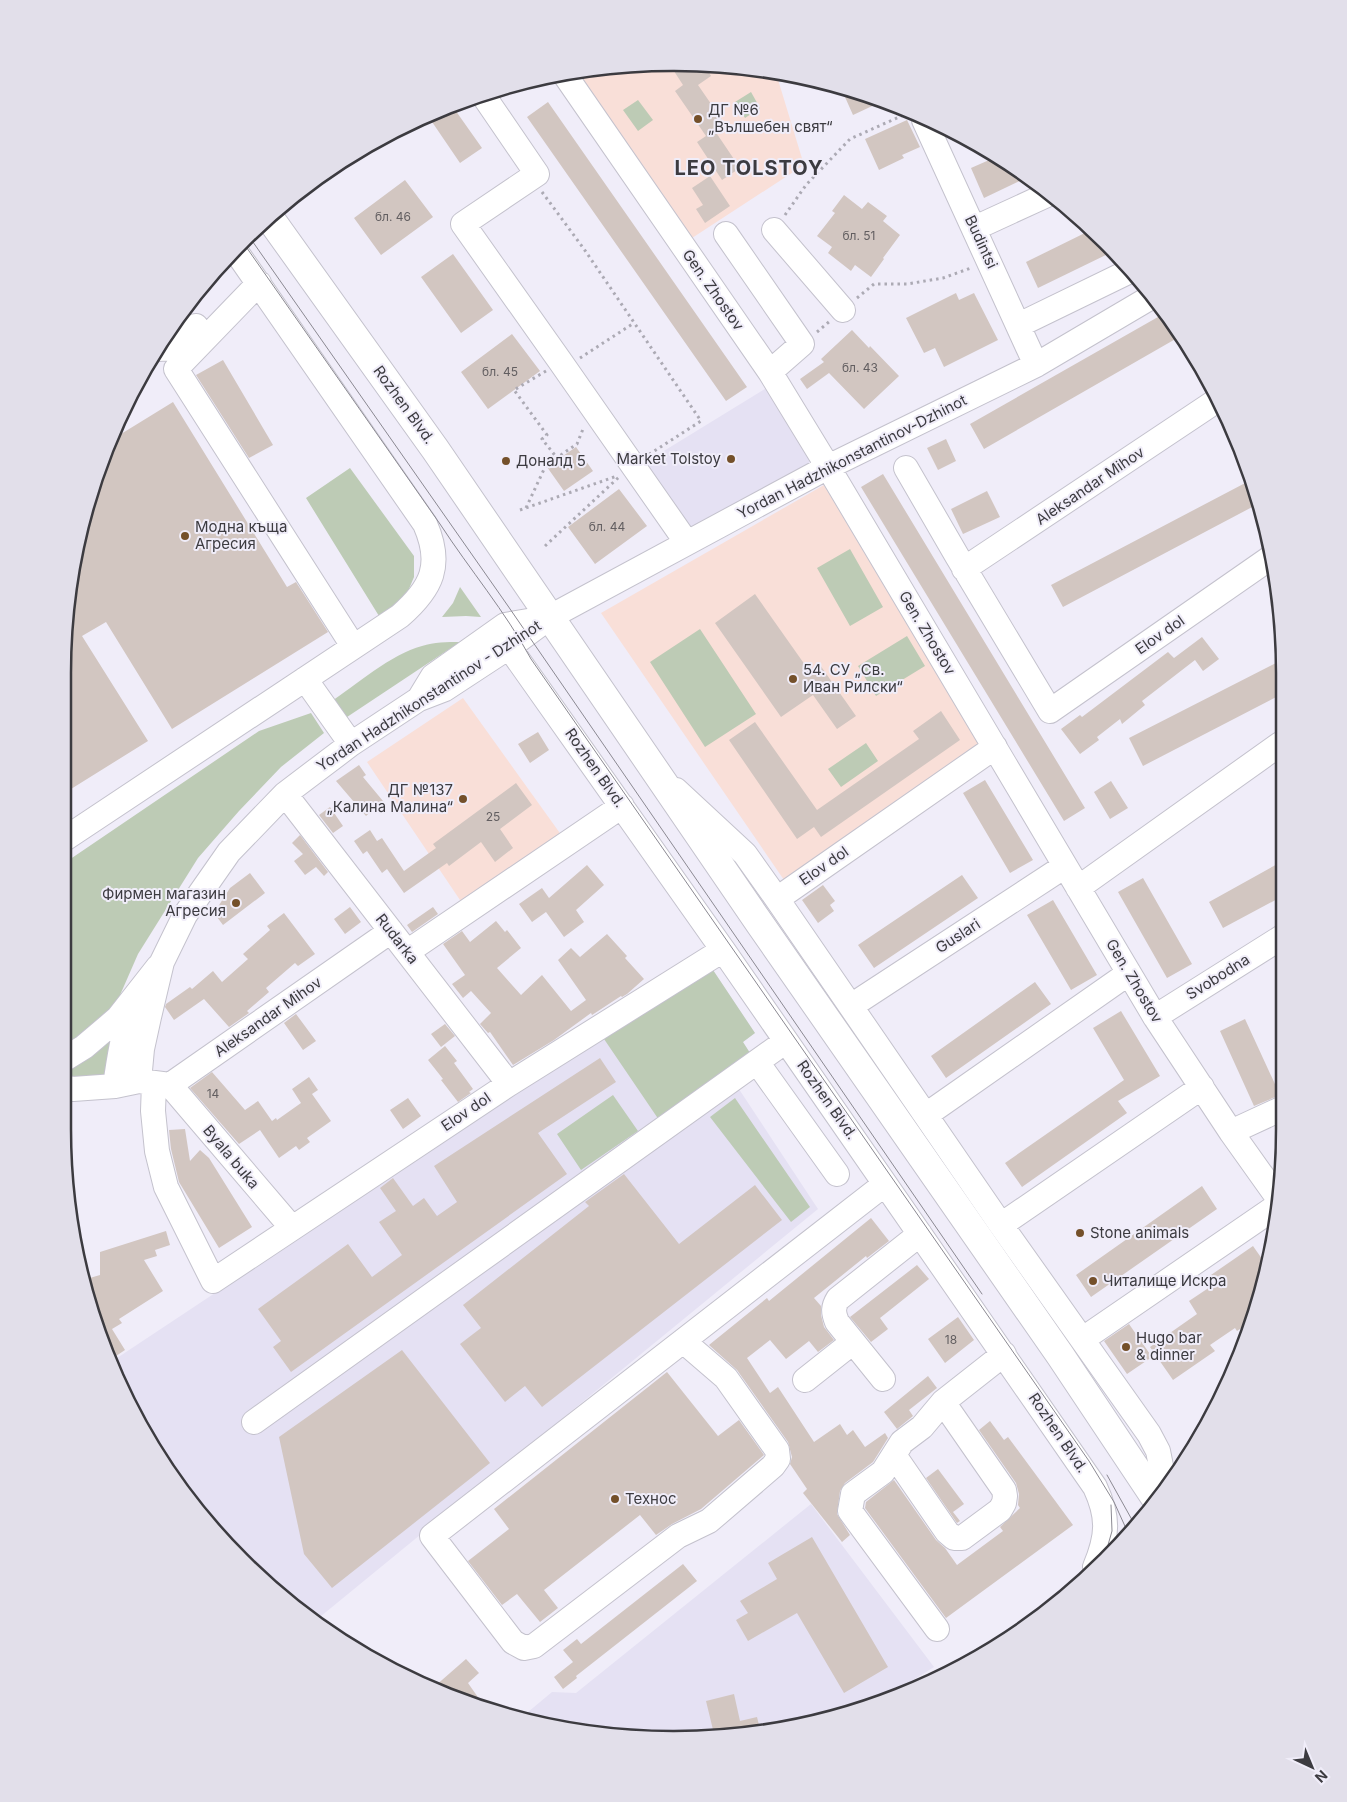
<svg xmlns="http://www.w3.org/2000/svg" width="1347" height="1802" viewBox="0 0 1347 1802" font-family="Inter,sans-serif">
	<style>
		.built { fill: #e5e1f3 }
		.education { fill: #f9dfd8 }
		.green { fill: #bdcbb5 }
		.building { fill: #d2c6c1 }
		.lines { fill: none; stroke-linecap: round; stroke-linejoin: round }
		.minor-casing { stroke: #c4c2cd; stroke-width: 26 }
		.major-casing { stroke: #c4c2cd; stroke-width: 30 }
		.path { stroke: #acaab4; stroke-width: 3; stroke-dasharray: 2.5 4; stroke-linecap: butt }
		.minor { stroke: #fff; stroke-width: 24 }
		.major { stroke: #fff; stroke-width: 28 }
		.tram { stroke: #8b8992; stroke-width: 1 }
		.poi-dot { fill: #74502a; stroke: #f0edf9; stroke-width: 2 }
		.labels { text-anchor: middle; stroke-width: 4; stroke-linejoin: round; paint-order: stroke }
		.number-label { font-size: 12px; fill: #625e60 }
		.poi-label { font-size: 15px; fill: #3c3b40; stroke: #f0edf9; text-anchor: start }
		.street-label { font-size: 15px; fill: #3c3b40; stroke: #f0edf9 }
		.district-label { font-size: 20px; font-weight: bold; letter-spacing: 1px; fill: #3c3b40; stroke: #f0edf9 }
		.rim { fill: none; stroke: #3c3b40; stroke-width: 2.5 }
	</style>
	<rect width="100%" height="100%" fill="#f0edf9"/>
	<path class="built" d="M 768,387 L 813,453 L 808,466 L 685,532 L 641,465 Z
		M 713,970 L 755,1033 L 743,1042 L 750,1053 L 727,1071 L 818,1209 L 315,1621 L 302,1613 L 242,1561 L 145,1434 L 114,1360 L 503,1102 Z
		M 811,1504 L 934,1667 L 870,1707 L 714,1738 L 554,1728 L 522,1717 L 552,1692 L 576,1693 Z"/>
	<path class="education" d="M 634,64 L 754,68 L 776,73 L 804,165 L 689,240 L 575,73 Z
		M 824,485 L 980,746 L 784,880 L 601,613 Z
		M 463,698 L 562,836 L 462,903 L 367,762 Z"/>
	<path class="green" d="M 751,92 L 760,108 L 745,118 L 735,102 Z
		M 638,100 L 653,120 L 638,131 L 623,110 Z
		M 350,468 L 414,556 L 414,577 L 406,596 L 392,609 L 379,616 L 306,498 Z
		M 850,549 L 883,607 L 850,626 L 817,568 Z
		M 460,587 L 481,617 L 466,616 L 442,617 L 453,603 Z
		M 700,629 L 756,714 L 705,747 L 650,662 Z
		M 907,636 L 925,666 L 876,696 L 858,666 Z
		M 460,642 L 341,721 L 329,703 C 356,685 391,654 422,646 C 434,642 447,642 460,642 Z
		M 311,713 L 324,733 L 281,767 L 239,811 L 198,858 L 138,954 L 110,1018 L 63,1054 L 63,864 L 259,731 Z
		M 866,743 L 878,761 L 841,787 L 828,769 Z
		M 713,970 L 755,1033 L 743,1042 L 750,1053 L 659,1120 L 604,1039 Z
		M 117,1029 L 108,1078 L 63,1080 L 63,1068 Z
		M 613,1095 L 638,1131 L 581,1170 L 557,1134 Z
		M 735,1098 L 810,1207 L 791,1222 L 710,1117 Z"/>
	<path class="building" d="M 670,65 L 705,66 L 711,76 L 698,85 L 727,127 L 717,134 L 740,168 L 722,180 L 697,142 L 706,136 L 675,91 L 683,85 Z
		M 841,88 L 870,95 L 883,101 L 853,115 Z
		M 548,102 L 747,387 L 726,401 L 527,117 Z
		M 453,107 L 482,148 L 460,163 L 428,116 Z
		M 907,120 L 920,147 L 902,155 L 904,158 L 879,170 L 865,139 Z
		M 996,157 L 1026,178 L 984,198 L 971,168 Z
		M 710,176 L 730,206 L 705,223 L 696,209 L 703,205 L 692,188 Z
		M 405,180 L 433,217 L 381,255 L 354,218 Z
		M 844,195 L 862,209 L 868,202 L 887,216 L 883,221 L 900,235 L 883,258 L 884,259 L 871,277 L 855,265 L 851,271 L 828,253 L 832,247 L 817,236 L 835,213 L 832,211 Z
		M 1091,230 L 1112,252 L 1038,288 L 1026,262 Z
		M 453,254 L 493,310 L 461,333 L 421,277 Z
		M 956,293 L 959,300 L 974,293 L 998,340 L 944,367 L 935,348 L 924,353 L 906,318 Z
		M 1165,313 L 1179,337 L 984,449 L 970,424 Z
		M 852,330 L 869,348 L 870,346 L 899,376 L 864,409 L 829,373 L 807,389 L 800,379 L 824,362 L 821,359 Z
		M 512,334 L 540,371 L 488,409 L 461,372 Z
		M 223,360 L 273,445 L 249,458 L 196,375 Z
		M 173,402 L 287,587 L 296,582 L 328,632 L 172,729 L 106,622 L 82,636 L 148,741 L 63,794 L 64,634 L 83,516 L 108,442 Z
		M 946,439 L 956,461 L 938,470 L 927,448 Z
		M 576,447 L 593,471 L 564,491 L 547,467 Z
		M 883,474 L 1085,808 L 1064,821 L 861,487 Z
		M 1249,481 L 1256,505 L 1063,607 L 1051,585 Z
		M 619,489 L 647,526 L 595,564 L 568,527 Z
		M 987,491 L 1000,517 L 963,534 L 951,509 Z
		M 755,594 L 810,672 L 820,665 L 856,716 L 837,729 L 813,695 L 781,717 L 715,623 Z
		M 1202,637 L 1219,659 L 1203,671 L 1195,660 L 1142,701 L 1145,705 L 1122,724 L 1120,719 L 1097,737 L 1099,740 L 1080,754 L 1061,729 L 1080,715 L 1082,717 L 1168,652 L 1174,658 Z
		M 1280,661 L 1280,695 L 1143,766 L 1129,738 Z
		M 941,711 L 960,740 L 821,837 L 814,827 L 797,839 L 729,740 L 755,722 L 817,810 L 919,739 L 913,731 Z
		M 538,732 L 549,750 L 530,763 L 518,744 Z
		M 359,765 L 366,775 L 363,777 L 383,801 L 366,816 L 336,781 Z
		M 985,780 L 1033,860 L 1010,873 L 963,793 Z
		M 1111,781 L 1128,808 L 1110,819 L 1094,792 Z
		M 516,783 L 532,805 L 500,829 L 513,848 L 495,862 L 481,842 L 449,866 L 447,863 L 404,893 L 387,869 L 382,873 L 367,851 L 363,854 L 354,841 L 370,830 L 377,841 L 382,838 L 404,871 L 436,848 L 433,844 Z
		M 330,807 L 343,826 L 333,833 L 319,815 Z
		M 300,835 L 328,872 L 324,876 L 316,867 L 305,875 L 294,861 L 303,854 L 292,843 Z
		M 1281,862 L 1281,897 L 1223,928 L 1209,902 Z
		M 587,865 L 604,885 L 576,910 L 584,922 L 564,937 L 546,912 L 532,922 L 519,904 L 542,888 L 549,898 Z
		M 250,873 L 265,893 L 223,925 L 214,913 L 230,888 Z
		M 962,875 L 978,898 L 874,968 L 858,945 Z
		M 1143,878 L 1192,964 L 1167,978 L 1118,892 Z
		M 823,885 L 835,901 L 830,905 L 834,911 L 818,923 L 802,900 Z
		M 1053,900 L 1097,975 L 1071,990 L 1027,915 Z
		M 350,907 L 361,922 L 345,934 L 334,919 Z
		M 433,907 L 438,914 L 412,932 L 407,925 Z
		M 284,913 L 315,954 L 298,966 L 295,963 L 266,988 L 269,992 L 247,1011 L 249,1013 L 229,1027 L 204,999 L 174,1020 L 165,1007 L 166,1004 L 190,987 L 192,989 L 213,971 L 222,982 L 248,959 L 243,954 L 270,930 L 267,926 Z
		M 496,921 L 505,932 L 507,930 L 521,948 L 497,968 L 521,995 L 542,975 L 571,1011 L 586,1000 L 558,960 L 571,948 L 580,957 L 607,934 L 627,956 L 625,958 L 644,979 L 627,994 L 622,997 L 621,996 L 592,1015 L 591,1013 L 554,1040 L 513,1065 L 490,1032 L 488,1033 L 480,1024 L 491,1013 L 471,991 L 463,998 L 452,984 L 465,975 L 443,944 L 462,931 L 470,942 Z
		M 1035,982 L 1051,1004 L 946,1078 L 931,1056 Z
		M 1121,1011 L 1160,1076 L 1118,1101 L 1127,1113 L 1022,1187 L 1005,1163 L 1124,1080 L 1093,1028 Z
		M 296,1014 L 316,1041 L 303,1050 L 284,1023 Z
		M 1245,1019 L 1280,1095 L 1254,1106 L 1220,1031 Z
		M 445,1024 L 455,1036 L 441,1047 L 431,1034 Z
		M 445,1046 L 457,1061 L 454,1063 L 473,1089 L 469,1092 L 471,1093 L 458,1102 L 441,1080 L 443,1079 L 428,1060 Z
		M 600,1058 L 616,1082 L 538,1133 L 567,1174 L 291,1372 L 273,1347 L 281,1341 L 258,1309 L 348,1244 L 372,1277 L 402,1255 L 379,1222 L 396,1211 L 380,1188 L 393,1178 L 413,1206 L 424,1198 L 437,1216 L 457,1202 L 434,1166 Z
		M 212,1072 L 245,1110 L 258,1101 L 272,1121 L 276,1118 L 277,1120 L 301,1103 L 292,1089 L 309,1077 L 318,1090 L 312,1094 L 331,1121 L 307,1138 L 310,1142 L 299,1150 L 296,1146 L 279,1158 L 260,1130 L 239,1144 L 190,1088 Z
		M 408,1098 L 421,1116 L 403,1129 L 390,1110 Z
		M 185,1129 L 190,1161 L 200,1150 L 209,1158 L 252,1227 L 219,1248 L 179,1182 L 171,1149 L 169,1130 Z
		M 624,1174 L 679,1244 L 755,1185 L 782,1220 L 542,1407 L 525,1386 L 505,1402 L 460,1344 L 481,1328 L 463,1305 L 589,1206 L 585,1202 Z
		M 1202,1186 L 1217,1209 L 1091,1297 L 1076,1275 Z
		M 871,1218 L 889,1241 L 867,1258 L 866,1256 L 814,1298 L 821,1306 L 821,1315 L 824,1327 L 834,1340 L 818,1352 L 809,1341 L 786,1359 L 770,1340 L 747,1358 L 770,1393 L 778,1387 L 814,1442 L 840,1424 L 847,1435 L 853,1430 L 865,1447 L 885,1433 L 888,1438 L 873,1462 L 845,1483 L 840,1491 L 837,1514 L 850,1535 L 842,1542 L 803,1493 L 807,1489 L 790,1464 L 792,1457 L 788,1442 L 737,1370 L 709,1345 L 767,1298 L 769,1301 Z
		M 166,1231 L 170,1245 L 155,1250 L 157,1256 L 144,1260 L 163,1291 L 119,1319 L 122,1323 L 112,1329 L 125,1350 L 113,1358 L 83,1287 L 83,1280 L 100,1275 L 100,1252 Z
		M 1253,1246 L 1267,1266 L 1262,1290 L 1250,1299 L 1255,1307 L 1249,1323 L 1237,1331 L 1235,1328 L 1210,1345 L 1215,1351 L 1173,1380 L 1150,1347 L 1197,1314 L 1189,1301 L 1216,1283 L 1211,1275 Z
		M 917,1265 L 929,1279 L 880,1318 L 888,1329 L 871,1342 L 850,1317 Z
		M 958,1317 L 974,1340 L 945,1363 L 928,1339 Z
		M 1129,1324 L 1152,1357 L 1127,1374 L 1104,1341 Z
		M 402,1350 L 490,1463 L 332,1588 L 304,1554 L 279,1437 Z
		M 667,1372 L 718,1436 L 739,1420 L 764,1455 L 701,1509 L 672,1524 L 656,1535 L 640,1515 L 544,1590 L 558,1608 L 540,1622 L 517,1594 L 502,1605 L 468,1561 L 509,1529 L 494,1509 Z
		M 928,1376 L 937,1388 L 909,1410 L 913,1416 L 897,1429 L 884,1412 Z
		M 990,1421 L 1004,1440 L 1008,1437 L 1073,1525 L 946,1618 L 865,1508 L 866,1502 L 894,1480 L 936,1540 L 945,1548 L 957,1565 L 1003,1531 L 1000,1527 L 1020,1508 L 1018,1505 L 1019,1494 L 1016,1483 L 979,1430 Z
		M 938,1469 L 964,1504 L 953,1512 L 960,1521 L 957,1523 L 926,1478 Z
		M 812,1537 L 888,1667 L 844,1693 L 797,1613 L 748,1641 L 736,1620 L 748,1613 L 740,1601 L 777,1579 L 768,1563 Z
		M 683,1564 L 697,1581 L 576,1676 L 577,1678 L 563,1689 L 554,1677 L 573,1662 L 563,1650 L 577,1639 L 581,1644 Z
		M 466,1659 L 479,1673 L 468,1683 L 482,1703 L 434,1687 Z
		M 734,1694 L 740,1721 L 757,1717 L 760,1729 L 715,1738 L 706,1701 Z"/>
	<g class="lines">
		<defs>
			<path id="minor" d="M 565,75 L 770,372 L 828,467 L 1155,1017 L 1231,1132 L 1278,1198
				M 483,95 L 537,174 L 463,224 L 560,361 L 687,543
				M 924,120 L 1036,365
				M 975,228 L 1049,194
				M 774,230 L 843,310
				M 726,234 L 802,344 L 770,372
				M 259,283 L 176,369 L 353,646
				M 1019,325 L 1130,271
				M 158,349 L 173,348 L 196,326
				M 906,468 L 957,556 L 1050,711 L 1270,558
				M 964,569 L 1216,401
				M 509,647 L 723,950 L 1095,1487 C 1109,1517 1108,1536 1095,1567
				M 305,679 L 351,744
				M 419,699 L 433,676 L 505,625 L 546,618
				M 676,790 L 745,854 L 777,899 L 1001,1225 L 1149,1434 L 1158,1451 L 1165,1486
				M 285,794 L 509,1084
				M 63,840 L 400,616 C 432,588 443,565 425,524 L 235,250
				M 1078,888 L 1280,744
				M 777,899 L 995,747
				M 407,952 L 622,806
				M 851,1006 L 1065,866
				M 1155,1017 L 1282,937
				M 63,1060 L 84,1047 L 118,1018 L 158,967
				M 757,1062 L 837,1174
				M 139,1081 L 142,1049 L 149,1017 L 162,962 L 185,915 L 229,852 L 285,794 L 351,744 L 419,699 L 445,689 L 512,645 L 550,617 L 828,467 L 1036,365 L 1153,296
				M 154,1083 L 153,1111 L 157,1151 L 166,1187 L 213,1281 L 509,1084 L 723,950
				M 170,1085 L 292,1228
				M 115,1086 C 119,1058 123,1032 133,1005
				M 63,1087 L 73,1089 L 115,1086 L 139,1081 L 170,1085 L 391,931
				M 926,1115 L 1129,973
				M 1231,1132 L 1283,1108
				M 1001,1225 L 1202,1087
				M 1083,1339 L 1277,1206
				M 683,1341 L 726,1378 L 777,1450 L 778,1459 L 773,1466 L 709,1521 L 678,1536 L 534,1646 L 524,1648 L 513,1642 L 432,1536 L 885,1184
				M 883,1379 L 837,1322 C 833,1312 833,1307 838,1299 L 920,1234
				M 805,1380 L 853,1342
				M 254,1422 L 786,1041
				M 894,1455 L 947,1532 L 954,1538 L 962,1538 L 1000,1510 L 1004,1503 L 1005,1496 L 1004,1490 L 943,1402
				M 937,1629 L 850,1511 L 853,1494 L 883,1472 L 902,1442 L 922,1427 L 943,1402 L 1004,1354"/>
			<path id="major" d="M 269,217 L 435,449 L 760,924 L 1060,1355 L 1156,1499"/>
		</defs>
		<use href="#minor" class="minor-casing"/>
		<use href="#major" class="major-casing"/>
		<path class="path" d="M 542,192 L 584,249 L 701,421 L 648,455
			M 785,215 L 806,185 L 850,139 L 908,113
			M 857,298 L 874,284 L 907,284 L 943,278 L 971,268
			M 817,332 L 830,321
			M 580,358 L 634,323
			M 546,371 L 514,390 L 547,435 L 542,439 L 557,458
			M 526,508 L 546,465 L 577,444 L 583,429
			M 520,510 L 617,476
			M 545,546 L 619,477"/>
		<use href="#minor" class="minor"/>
		<use href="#major" class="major"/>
		<path class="tram" d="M 248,235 L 508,606 L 982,1294
			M 242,241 L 440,524 C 470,570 505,611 531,659 L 1089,1461 L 1114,1502 L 1129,1535
			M 1107,1475 L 1136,1527
			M 1104,1559 L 1112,1531 L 1111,1505
			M 1019,1631 L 1049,1609"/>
	</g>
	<g class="poi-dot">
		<circle cx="698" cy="119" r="5"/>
		<circle cx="731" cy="459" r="5"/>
		<circle cx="506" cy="461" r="5"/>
		<circle cx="185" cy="536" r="5"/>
		<circle cx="793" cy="679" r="5"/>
		<circle cx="463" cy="799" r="5"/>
		<circle cx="236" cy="903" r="5"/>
		<circle cx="1080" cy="1233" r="5"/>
		<circle cx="1093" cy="1281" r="5"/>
		<circle cx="1126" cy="1347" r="5"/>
		<circle cx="615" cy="1499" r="5"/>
	</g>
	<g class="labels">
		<g class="number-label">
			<text x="393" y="221">бл. 46</text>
			<text x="859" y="240">бл. 51</text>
			<text x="860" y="372">бл. 43</text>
			<text x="500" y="376">бл. 45</text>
			<text x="607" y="531">бл. 44</text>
			<text x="493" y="821">25</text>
			<text x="213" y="1098">14</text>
			<text x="951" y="1344">18</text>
		</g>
		<g class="poi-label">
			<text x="708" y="115">ДГ №6<tspan x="708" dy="17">„Вълшебен свят“</tspan></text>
			<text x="721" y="464" text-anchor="end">Market Tolstoy</text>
			<text x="516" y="466">Доналд 5</text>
			<text x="195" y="532">Модна къща<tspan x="195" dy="17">Агресия</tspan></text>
			<text x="803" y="675">54. СУ „Св.<tspan x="803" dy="17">Иван Рилски“</tspan></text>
			<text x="453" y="795" text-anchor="end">ДГ №137<tspan x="453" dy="17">„Калина Малина“</tspan></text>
			<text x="226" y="899" text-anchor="end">Фирмен магазин<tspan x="226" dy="17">Агресия</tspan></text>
			<text x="1090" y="1238">Stone animals</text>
			<text x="1103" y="1286">Читалище Искра</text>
			<text x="1136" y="1343">Hugo bar<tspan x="1136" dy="17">&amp; dinner</tspan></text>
			<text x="625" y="1504">Технос</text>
		</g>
		<g class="street-label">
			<text transform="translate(981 242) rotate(65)" y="5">Budintsi</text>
			<text transform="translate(713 290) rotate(55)" y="5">Gen. Zhostov</text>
			<text transform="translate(404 405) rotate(54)" y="5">Rozhen Blvd.</text>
			<text transform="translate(852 457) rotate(-27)" y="5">Yordan Hadzhikonstantinov-Dzhinot</text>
			<text transform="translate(1090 486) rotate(-34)" y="5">Aleksandar Mihov</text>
			<text transform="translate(927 633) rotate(59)" y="5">Gen. Zhostov</text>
			<text transform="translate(1160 635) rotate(-35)" y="5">Elov dol</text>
			<text transform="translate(429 696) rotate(-33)" y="5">Yordan Hadzhikonstantinov - Dzhinot</text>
			<text transform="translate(595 768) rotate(55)" y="5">Rozhen Blvd.</text>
			<text transform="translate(824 866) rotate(-35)" y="5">Elov dol</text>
			<text transform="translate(958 936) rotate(-33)" y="5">Guslari</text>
			<text transform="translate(397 939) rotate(52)" y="5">Rudarka</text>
			<text transform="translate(1218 977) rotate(-32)" y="5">Svobodna</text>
			<text transform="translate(1134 981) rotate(59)" y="5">Gen. Zhostov</text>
			<text transform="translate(268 1017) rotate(-35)" y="5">Aleksandar Mihov</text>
			<text transform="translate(827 1100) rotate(55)" y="5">Rozhen Blvd.</text>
			<text transform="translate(466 1112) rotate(-34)" y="5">Elov dol</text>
			<text transform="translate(231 1157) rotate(50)" y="5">Byala buka</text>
			<text transform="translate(1058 1433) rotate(56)" y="5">Rozhen Blvd.</text>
		</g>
		<g class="district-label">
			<text x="749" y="175">LEO TOLSTOY</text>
		</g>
	</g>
	<path d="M0 0H1347V1802H0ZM673 71H674A602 602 0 0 1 1276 673V1129A602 602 0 0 1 674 1731H673A602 602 0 0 1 71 1129V673A602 602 0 0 1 673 71Z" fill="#e2dfea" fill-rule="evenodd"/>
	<path class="rim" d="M673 71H674A602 602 0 0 1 1276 673V1129A602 602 0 0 1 674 1731H673A602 602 0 0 1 71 1129V673A602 602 0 0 1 673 71Z"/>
	<g transform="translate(1312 1767) rotate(136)" stroke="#f0edf9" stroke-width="4" paint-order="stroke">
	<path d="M0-4L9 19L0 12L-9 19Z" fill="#3c3b40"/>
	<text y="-8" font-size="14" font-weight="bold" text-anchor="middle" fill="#3c3b40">N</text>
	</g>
</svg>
